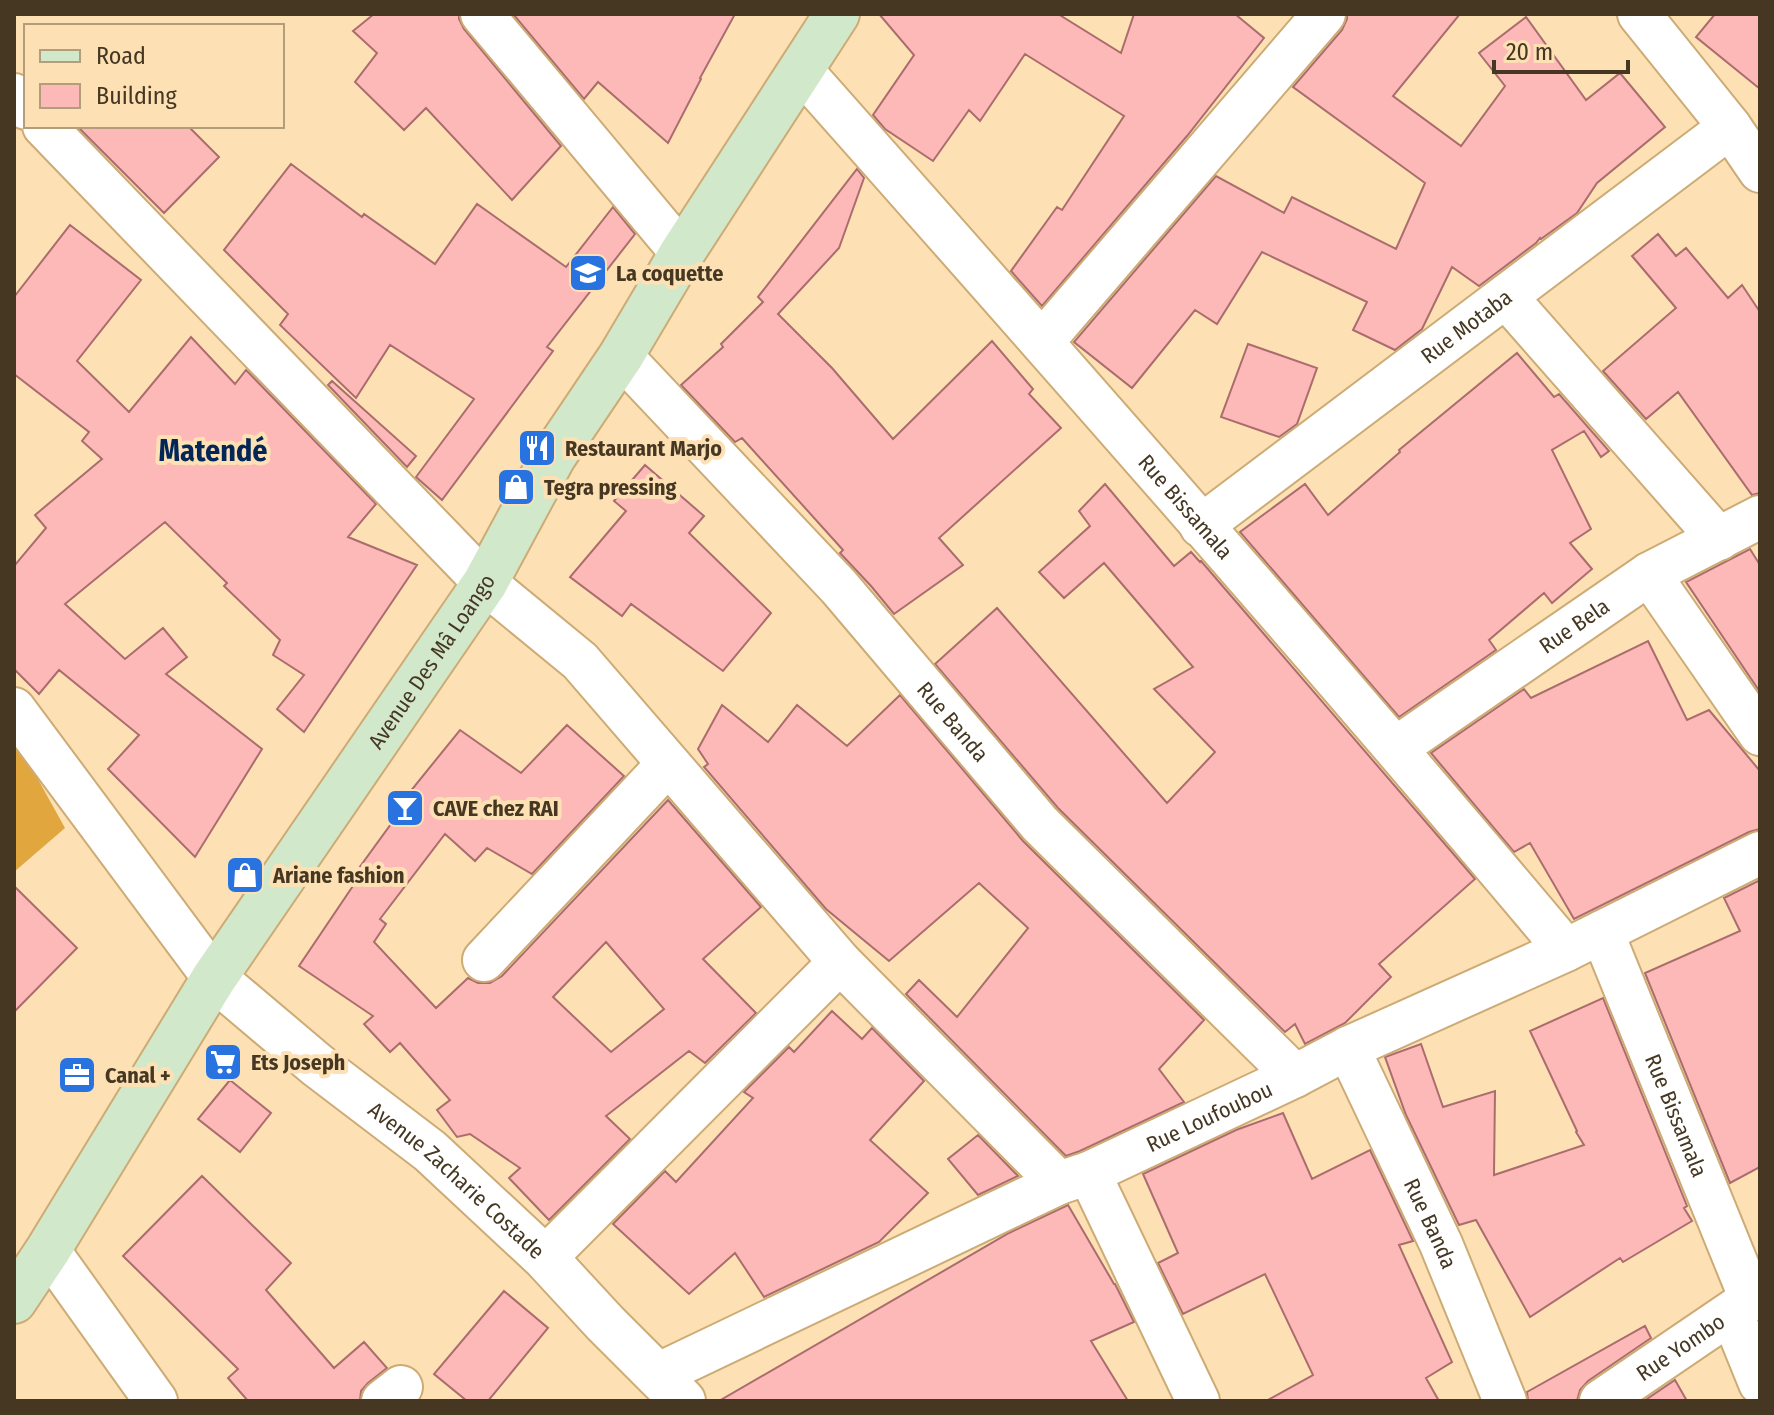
<svg xmlns="http://www.w3.org/2000/svg" width="1774" height="1415" viewBox="0 0 1774 1415" font-family="'Fira Sans Condensed',sans-serif">
	<style>
		.green { fill: #e1a63e }
		.building { fill: #fdb8b8; stroke: #ab6c6d; stroke-width: 2; fill-rule: evenodd }
		.lines { fill: none; stroke-linecap: round; stroke-linejoin: round }
		.minor-casing { stroke: #cdab75; stroke-width: 46 }
		.tertiary-casing { stroke: #cdab75; stroke-width: 48 }
		.secondary-casing { stroke: #cdab75; stroke-width: 48 }
		.minor { stroke: #fff; stroke-width: 42 }
		.tertiary { stroke: #fff; stroke-width: 44 }
		.secondary { stroke: #d2e8cb; stroke-width: 44 }
		.labels { text-anchor: middle; stroke-width: 8; stroke-linejoin: round; paint-order: stroke }
		.poi-label { font-size: 22px; font-weight: bold; fill: #453721; stroke: #fde1b5; text-anchor: start }
		.street-label { font-size: 22px; fill: #453721; stroke: #fde1b5 }
		.district-label { font-size: 30px; font-weight: bold; fill: #032659; stroke: #fde1b5 }
	</style>
	<rect width="100%" height="100%" fill="#fde1b5"/>
	<path class="green" d="M 14,736 L 65,828 L 14,872 Z"/>
	<path class="building" d="M 374,14 L 459,14 L 459,19 L 464,29 L 561,146 L 512,200 L 426,108 L 404,130 L 355,82 L 377,53 L 353,31 Z
		M 513,14 L 735,14 L 700,78 L 701,79 L 668,143 L 598,82 L 584,99 Z
		M 879,14 L 1058,14 L 1121,53 L 1134,14 L 1235,14 L 1264,38 L 1187,136 L 1042,306 L 1011,271 L 1057,207 L 1062,210 L 1124,116 L 1025,54 L 980,121 L 969,110 L 933,161 L 885,129 L 873,115 L 914,55 Z
		M 1347,14 L 1460,14 L 1393,96 L 1461,146 L 1505,86 L 1479,53 L 1526,17 L 1586,100 L 1620,73 L 1665,127 L 1597,183 L 1577,213 L 1541,239 L 1540,238 L 1536,243 L 1479,286 L 1452,267 L 1422,329 L 1395,350 L 1353,330 L 1367,302 L 1262,252 L 1217,324 L 1195,310 L 1132,388 L 1074,342 L 1216,176 L 1284,213 L 1292,197 L 1396,249 L 1425,183 L 1293,87 L 1342,30 L 1347,19 Z
		M 1715,14 L 1760,14 L 1760,89 L 1696,37 Z
		M 77,126 L 188,126 L 219,157 L 164,213 Z
		M 291,164 L 362,217 L 364,214 L 435,264 L 477,204 L 566,267 L 613,207 L 635,234 L 547,347 L 553,351 L 442,500 L 416,477 L 474,399 L 390,345 L 356,398 L 280,325 L 288,314 L 224,250 Z
		M 857,169 L 864,178 L 839,248 L 778,314 L 832,368 L 893,439 L 992,341 L 1033,389 L 1029,394 L 1061,428 L 939,538 L 963,565 L 894,614 L 871,586 L 840,553 L 843,550 L 742,438 L 735,442 L 681,385 L 723,347 L 721,344 L 763,302 L 758,297 Z
		M 70,225 L 141,280 L 77,361 L 129,412 L 191,337 L 235,384 L 246,370 L 376,504 L 348,537 L 417,565 L 304,732 L 277,709 L 304,675 L 273,655 L 280,640 L 224,586 L 227,583 L 165,522 L 65,604 L 125,659 L 163,628 L 187,657 L 166,674 L 262,749 L 195,857 L 108,769 L 139,735 L 59,670 L 39,694 L 14,669 L 14,566 L 46,528 L 35,515 L 102,459 L 82,441 L 89,432 L 14,374 L 14,297 Z
		M 1658,234 L 1676,256 L 1686,248 L 1728,298 L 1742,285 L 1760,312 L 1760,493 L 1752,495 L 1678,392 L 1646,419 L 1603,371 L 1676,308 L 1632,256 Z
		M 1248,344 L 1317,368 L 1297,424 L 1279,437 L 1221,417 Z
		M 1517,353 L 1554,397 L 1559,394 L 1609,451 L 1601,457 L 1584,431 L 1552,450 L 1591,529 L 1570,543 L 1592,569 L 1552,603 L 1544,593 L 1489,640 L 1496,650 L 1399,717 L 1240,532 L 1305,484 L 1328,515 L 1400,452 L 1399,450 Z
		M 332,381 L 416,456 L 407,467 L 328,385 Z
		M 645,465 L 704,516 L 689,533 L 771,613 L 723,671 L 631,604 L 622,616 L 570,577 L 626,511 L 614,501 Z
		M 1105,484 L 1174,566 L 1191,552 L 1200,562 L 1201,561 L 1475,879 L 1379,964 L 1391,977 L 1345,1023 L 1305,1044 L 1295,1024 L 1285,1032 L 1058,808 L 935,664 L 997,608 L 1167,803 L 1215,752 L 1154,689 L 1193,667 L 1104,563 L 1064,598 L 1039,572 L 1090,526 L 1079,511 Z
		M 1750,549 L 1760,565 L 1760,692 L 1686,582 Z
		M 1648,641 L 1687,720 L 1709,710 L 1760,771 L 1760,829 L 1749,832 L 1574,919 L 1530,843 L 1514,852 L 1431,753 L 1524,689 L 1531,698 Z
		M 900,695 L 1023,841 L 1204,1020 L 1159,1069 L 1184,1102 L 1080,1151 L 1066,1156 L 906,994 L 919,980 L 957,1017 L 1028,928 L 979,883 L 889,961 L 826,909 L 704,767 L 708,764 L 698,749 L 722,705 L 768,742 L 797,705 L 847,746 Z
		M 567,725 L 624,776 L 532,874 L 487,848 L 475,861 L 445,834 L 380,919 L 386,924 L 374,942 L 436,1008 L 468,978 L 478,983 L 490,983 L 502,976 L 668,800 L 761,907 L 703,959 L 756,1013 L 705,1063 L 689,1051 L 606,1116 L 630,1139 L 549,1220 L 509,1178 L 520,1168 L 470,1134 L 457,1137 L 437,1110 L 450,1100 L 400,1043 L 390,1052 L 364,1024 L 373,1016 L 299,966 L 363,871 L 359,868 L 404,806 L 401,803 L 460,730 L 521,773 ZM 606,942 L 664,1009 L 611,1052 L 553,997 Z
		M 1760,880 L 1760,1167 L 1730,1183 L 1645,973 L 1740,931 L 1724,898 Z
		M 14,886 L 77,948 L 14,1012 Z
		M 1603,998 L 1687,1206 L 1684,1208 L 1692,1221 L 1623,1262 L 1620,1258 L 1530,1317 L 1476,1220 L 1459,1225 L 1406,1115 L 1385,1057 L 1421,1044 L 1443,1107 L 1495,1091 L 1494,1175 L 1584,1145 L 1576,1132 L 1577,1131 L 1530,1031 Z
		M 832,1011 L 862,1039 L 872,1028 L 924,1081 L 870,1140 L 928,1193 L 879,1242 L 764,1297 L 735,1253 L 689,1294 L 613,1224 L 665,1171 L 676,1182 L 753,1098 L 744,1092 L 789,1047 L 794,1052 Z
		M 230,1080 L 271,1113 L 240,1152 L 198,1119 Z
		M 1283,1113 L 1312,1179 L 1370,1150 L 1413,1241 L 1399,1245 L 1452,1362 L 1426,1378 L 1439,1401 L 1266,1401 L 1313,1375 L 1265,1274 L 1183,1314 L 1158,1263 L 1178,1253 L 1143,1174 L 1236,1130 Z
		M 978,1135 L 1018,1176 L 978,1195 L 948,1159 Z
		M 202,1176 L 291,1263 L 266,1290 L 334,1368 L 364,1342 L 387,1368 L 368,1383 L 361,1391 L 360,1401 L 248,1401 L 228,1378 L 238,1369 L 123,1256 Z
		M 1068,1205 L 1114,1284 L 1115,1284 L 1134,1322 L 1091,1341 L 1128,1401 L 719,1401 L 1009,1233 Z
		M 504,1291 L 548,1328 L 488,1401 L 467,1401 L 434,1374 Z
		M 1645,1326 L 1651,1338 L 1588,1381 L 1580,1390 L 1577,1401 L 1528,1401 L 1527,1392 Z
		M 1675,1380 L 1687,1401 L 1644,1401 Z"/>
	<g class="lines">
		<defs>
			<g id="minor">
				<path d="M 482,14 L 682,253"/>
				<path d="M 1639,14 L 1730,127 L 1760,171"/>
				<path id="s1" d="M 801,70 C 1059,361 1316,652 1566,950"/>
				<path d="M 14,95 L 26,108"/>
				<path d="M 44,126 L 485,583 L 580,661 L 840,962 L 1059,1183"/>
				<path d="M 1506,297 L 1719,539"/>
				<path d="M 1042,342 L 1324,14"/>
				<path id="s2" d="M 621,356 L 839,587 L 1040,824 L 1295,1076"/>
				<path id="s3" d="M 1201,526 L 1730,127"/>
				<path d="M 1649,574 L 1760,734"/>
				<path d="M 14,709 L 214,978"/>
				<path id="s4" d="M 1396,748 L 1649,574 L 1760,517"/>
				<path id="s5" d="M 1602,932 L 1751,1299"/>
				<path d="M 484,960 L 668,764"/>
				<path id="s6" d="M 1348,1048 L 1441,1244 L 1505,1401"/>
				<path d="M 1089,1173 L 1198,1401"/>
				<path d="M 48,1250 L 156,1401"/>
				<path d="M 545,1258 L 840,962"/>
				<path d="M 1732,1314 L 1760,1383"/>
				<path id="s7" d="M 657,1375 L 1059,1183 L 1089,1173 L 1295,1076 L 1348,1048 L 1566,950 L 1760,853"/>
				<path d="M 383,1401 L 401,1387"/>
				<path id="s8" d="M 1601,1401 L 1760,1293"/>
			</g>
			<g id="tertiary">
				<path id="s9" d="M 214,978 L 317,1065 L 430,1151 L 545,1258 L 605,1323 L 683,1401"/>
			</g>
			<g id="secondary">
				<path id="s10" d="M 14,1301 L 48,1250 L 214,978 L 485,583 L 553,457 L 621,356 L 682,253 L 837,14"/>
			</g>
		</defs>
		<use href="#minor" class="minor-casing"/>
		<use href="#tertiary" class="tertiary-casing"/>
		<use href="#secondary" class="secondary-casing"/>
		<use href="#minor" class="minor"/>
		<use href="#tertiary" class="tertiary"/>
		<use href="#secondary" class="secondary"/>
	</g>
	<defs>
		<symbol id="school-square" viewBox="-11 -11 22 22"><rect x="-9" y="-9" width="18" height="18" rx="4" fill="#2873df" stroke="#fde1b5"/><path d="M0-5L7-2L0 1L-7-2ZM-4 1L0 2.5L4 1V4Q0 6-4 4Z" fill="#fff"/></symbol>
		<symbol id="restaurant-square" viewBox="-11 -11 22 22"><rect x="-9" y="-9" width="18" height="18" rx="4" fill="#2873df" stroke="#fde1b5"/><path d="M-5-6h1v4h1v-4h1v4h1v-4h1v5L-1.5 .5V6h-2V.5L-5-1ZM5-6V6H3V1.5H1.5Q1.5-4 5-6Z" fill="#fff"/></symbol>
		<symbol id="shop-square" viewBox="-11 -11 22 22"><rect x="-9" y="-9" width="18" height="18" rx="4" fill="#2873df" stroke="#fde1b5"/><path d="M-5-2.5h2.3a2.7 3.5 0 0 1 5.4 0H5L5.5 6h-11ZM-1.5-2.5h3a1.5 2.3 0 0 0-3 0Z" fill="#fff"/></symbol>
		<symbol id="bar-square" viewBox="-11 -11 22 22"><rect x="-9" y="-9" width="18" height="18" rx="4" fill="#2873df" stroke="#fde1b5"/><path d="M-6-5H6L.8 .8V4.5H3.5V6h-7V4.5H-.8V.8Z" fill="#fff"/></symbol>
		<symbol id="supermarket-square" viewBox="-11 -11 22 22"><rect x="-9" y="-9" width="18" height="18" rx="4" fill="#2873df" stroke="#fde1b5"/><path d="M-6-5.5h2.5l.6 2H6L4.5 2H-2.5L-4.4-4H-6ZM-1.5 3.2a1.3 1.3 0 1 0 .1 0ZM3 3.2a1.3 1.3 0 1 0 .1 0Z" fill="#fff"/></symbol>
		<symbol id="office-square" viewBox="-11 -11 22 22"><rect x="-9" y="-9" width="18" height="18" rx="4" fill="#2873df" stroke="#fde1b5"/><path d="M-6-3h4V-5.5h4V-3h4V5H-6ZM-1-4.5V-3h2v-1.5ZM-6 0V1H6V0Z" fill="#fff"/></symbol>
	</defs>
	<g fill-rule="evenodd">
		<use href="#school-square" x="566" y="251" width="44" height="44"/>
		<use href="#restaurant-square" x="515" y="426" width="44" height="44"/>
		<use href="#shop-square" x="494" y="465" width="44" height="44"/>
		<use href="#bar-square" x="383" y="786" width="44" height="44"/>
		<use href="#shop-square" x="223" y="853" width="44" height="44"/>
		<use href="#supermarket-square" x="201" y="1040" width="44" height="44"/>
		<use href="#office-square" x="55" y="1053" width="44" height="44"/>
	</g>
	<g class="labels">
		<g class="poi-label">
			<text x="616" y="281">La coquette</text>
			<text x="565" y="456">Restaurant Marjo</text>
			<text x="544" y="495">Tegra pressing</text>
			<text x="433" y="816">CAVE chez RAI</text>
			<text x="273" y="883">Ariane fashion</text>
			<text x="251" y="1070">Ets Joseph</text>
			<text x="105" y="1083">Canal +</text>
		</g>
		<g class="street-label">
			<text dy="8" stroke="none"><textPath href="#s3" startOffset="332">Rue Motaba</textPath></text>
			<text dy="8" stroke="none"><textPath href="#s1" startOffset="582">Rue Bissamala</textPath></text>
			<text dy="8" stroke="none"><textPath href="#s4" startOffset="216">Rue Bela</textPath></text>
			<text dy="8" stroke="none"><textPath href="#s10" startOffset="764">Avenue Des Mâ Loango</textPath></text>
			<text dy="8" stroke="none"><textPath href="#s2" startOffset="494">Rue Banda</textPath></text>
			<text dy="8" stroke="none"><textPath href="#s5" startOffset="198">Rue Bissamala</textPath></text>
			<text dy="8" stroke="none"><textPath href="#s7" startOffset="610">Rue Loufoubou</textPath></text>
			<text dy="8" stroke="none"><textPath href="#s9" startOffset="316">Avenue Zacharie Costade</textPath></text>
			<text dy="8" stroke="none"><textPath href="#s6" startOffset="194">Rue Banda</textPath></text>
			<text dy="8" stroke="none"><textPath href="#s8" startOffset="96">Rue Yombo</textPath></text>
		</g>
		<g class="district-label">
			<text x="213" y="461">Matendé</text>
		</g>
	</g>
	<rect width="1774" height="1415" fill="none" stroke="#453721" stroke-width="32"/>
	<rect x="24" y="24" width="260" height="104" fill="#fde1b5" stroke="#b39d7a" stroke-width="2"/>
	<rect x="40" y="50" width="40" height="12" fill="#d2e8cb" stroke="#b39d7a" stroke-width="2"/>
	<text x="96" y="64" font-size="24" fill="#453721">Road</text>
	<rect x="40" y="84" width="40" height="24" fill="#fdb8b8" stroke="#b39d7a" stroke-width="2"/>
	<text x="96" y="104" font-size="24" fill="#453721">Building</text>
	<path d="M1494 60v12h134v-12" fill="none" stroke="#453721" stroke-width="4"/>
	<text x="1506" y="60" font-size="24" fill="#453721" stroke="#fde1b5" stroke-width="6" paint-order="stroke">20 m</text>
</svg>
